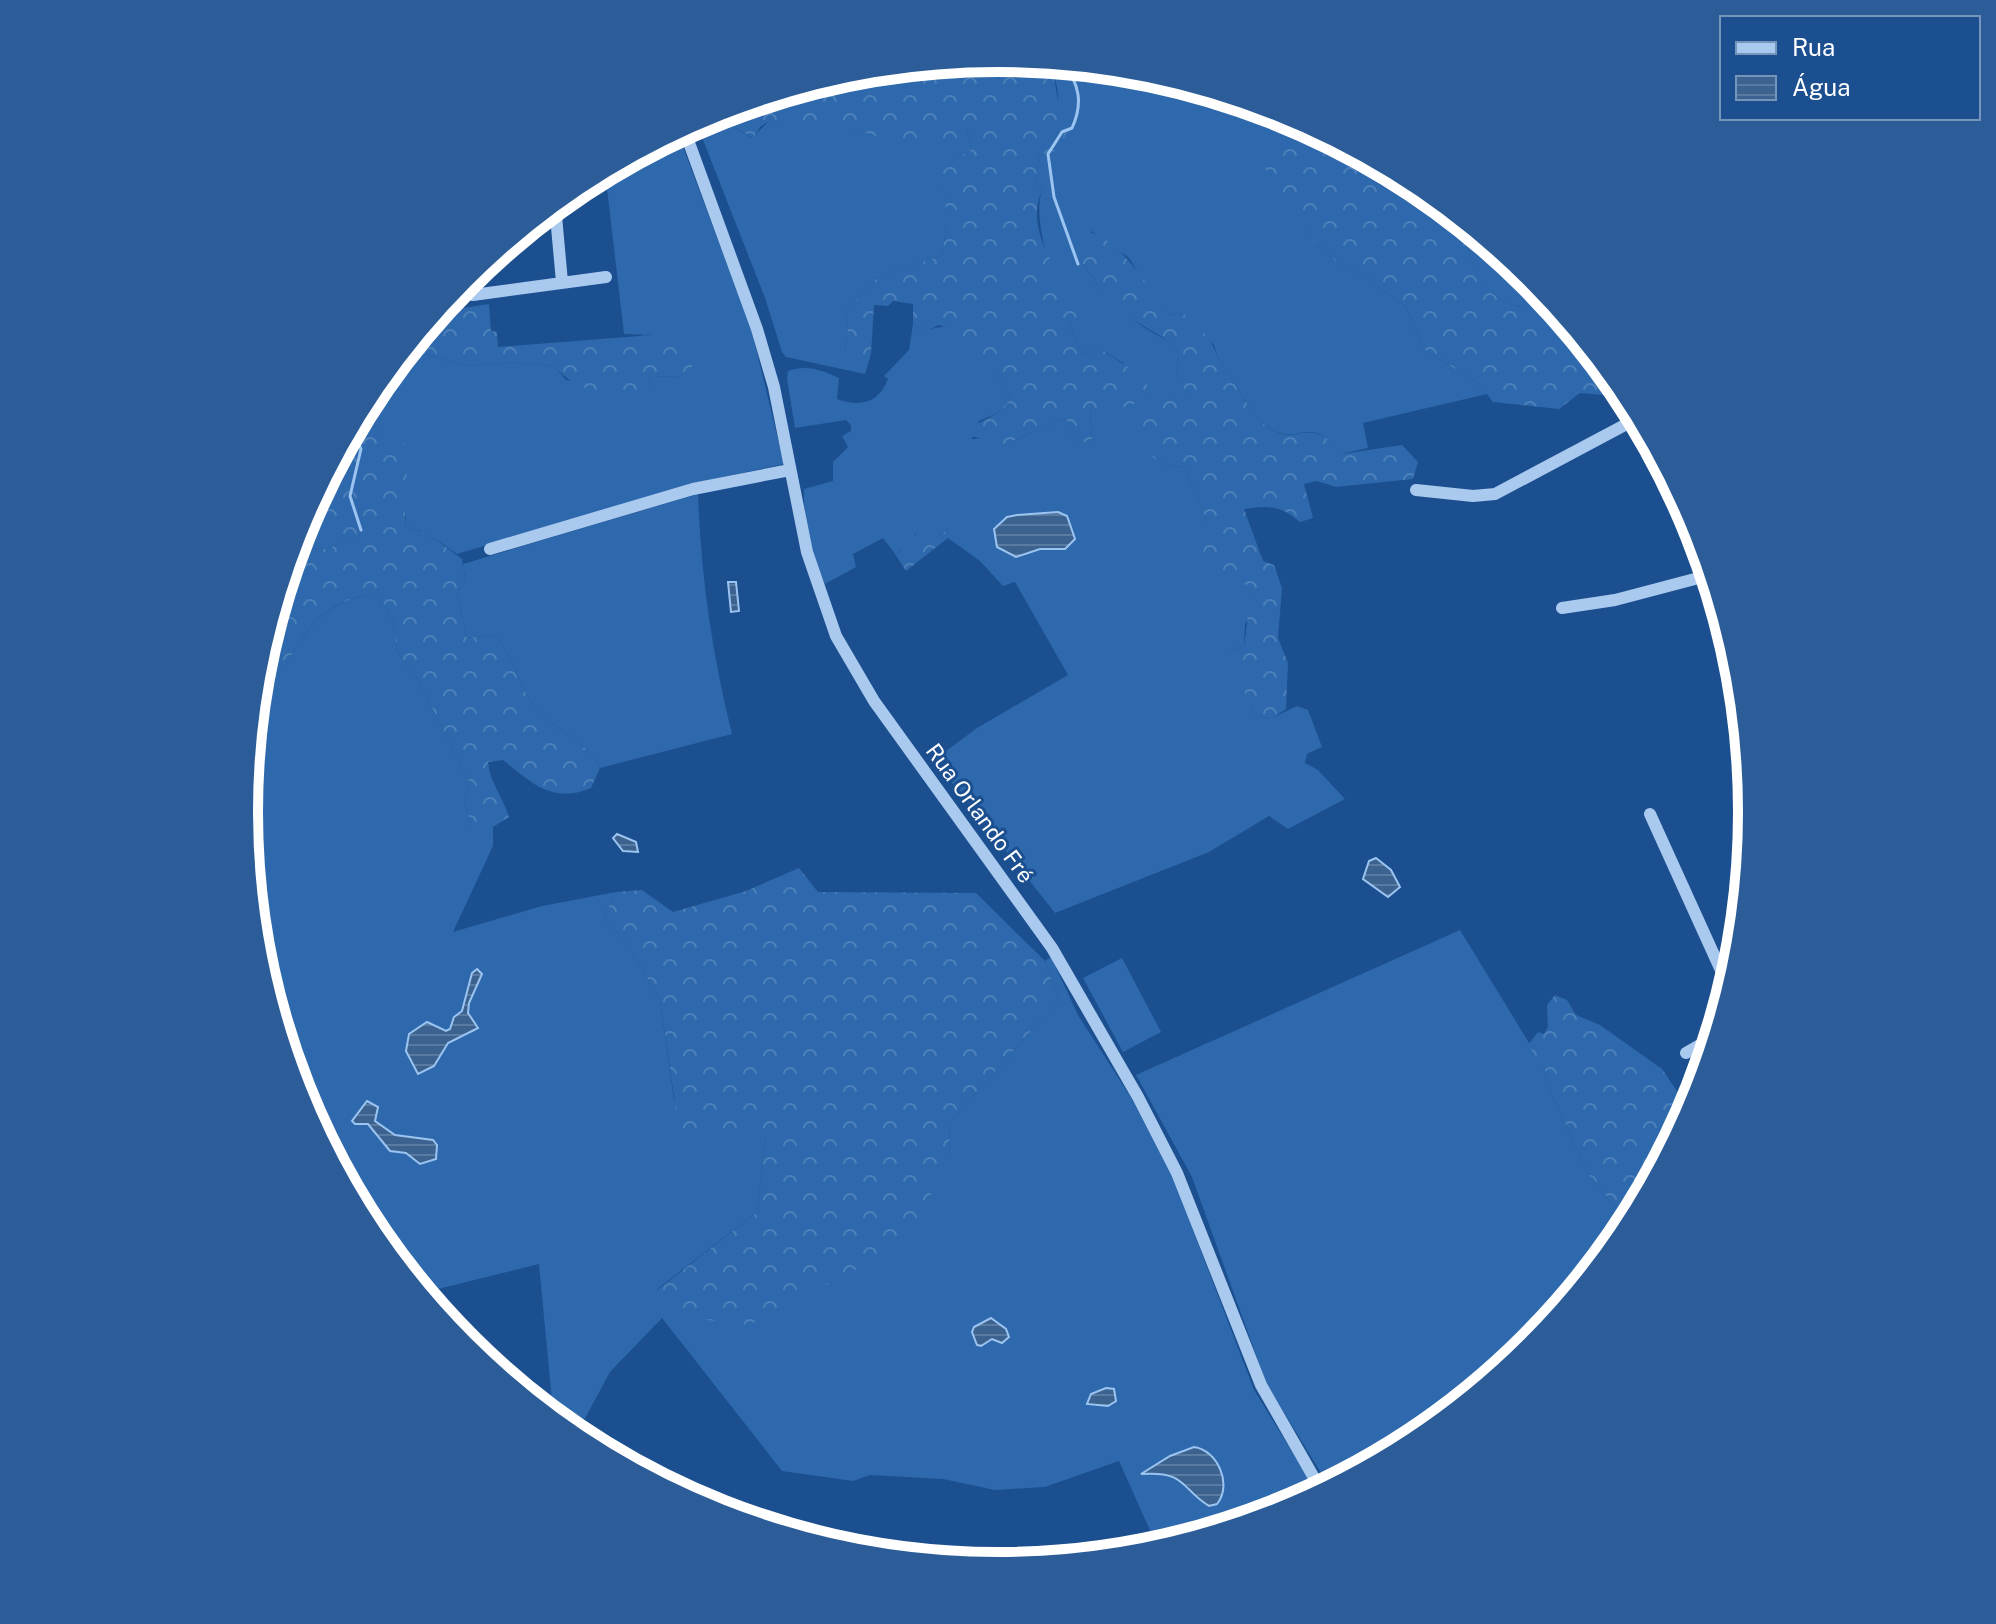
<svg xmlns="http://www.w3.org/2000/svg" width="1996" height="1624" viewBox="0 0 1996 1624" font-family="'Public Sans',sans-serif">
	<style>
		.grass { fill: #2e69ad }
		.forest { fill: url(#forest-crowns) }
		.water { fill: url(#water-rules); stroke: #9cc4f0; stroke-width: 2 }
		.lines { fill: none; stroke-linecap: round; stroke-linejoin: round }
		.stream { stroke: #9cc4f0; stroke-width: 3 }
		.minor { stroke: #a9c9ee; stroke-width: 12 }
		.labels { text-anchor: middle; stroke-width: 6; stroke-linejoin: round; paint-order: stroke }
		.street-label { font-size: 22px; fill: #fff; stroke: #1b4f8f }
		.rim { fill: none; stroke: #fff; stroke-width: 10 }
	</style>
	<defs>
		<pattern id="forest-crowns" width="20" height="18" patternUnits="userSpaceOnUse" patternTransform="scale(2)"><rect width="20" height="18" fill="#2e69ad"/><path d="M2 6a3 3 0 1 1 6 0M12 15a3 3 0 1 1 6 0" fill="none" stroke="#4d80b9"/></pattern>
		<pattern id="water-rules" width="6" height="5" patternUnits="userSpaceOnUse" patternTransform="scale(2)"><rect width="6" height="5" fill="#3c6290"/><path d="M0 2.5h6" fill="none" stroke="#597aa1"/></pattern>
	</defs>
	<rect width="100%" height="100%" fill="#1b4f8f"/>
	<path class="grass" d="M 1046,63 L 1146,73 L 1287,116 L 1417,185 L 1530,278 L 1531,287 L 1522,307 C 1487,303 1470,269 1466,238 L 1433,213 L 1297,215 L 1312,239 L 1342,267 L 1363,275 L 1406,307 L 1425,350 L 1478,383 L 1487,394 L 1363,423 L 1368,448 L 1341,454 C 1310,412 1301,446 1270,429 C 1254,419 1230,375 1218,358 L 1214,345 L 1182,313 L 1171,315 L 1152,295 L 1129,258 L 1091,231 L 1083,265 C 1112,303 1131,324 1175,344 L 1179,359 L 1176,375 L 1191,400 L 1166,397 L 1160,463 L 1185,468 L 1208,524 L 1260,606 L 1245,624 L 1244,647 L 1230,649 L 1254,715 L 1270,719 L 1297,706 L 1308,710 L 1322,747 L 1307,754 L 1305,763 L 1318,770 L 1345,799 L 1288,829 L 1269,816 L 1209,852 L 1055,913 L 934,760 L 977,728 L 1068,675 L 1015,582 L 1003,586 L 980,561 L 948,538 L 948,529 L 938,536 L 915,534 L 912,543 L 895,554 L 883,538 L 853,554 L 856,567 L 825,584 C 811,556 803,520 804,489 L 833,481 L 833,462 L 848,447 L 842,436 L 851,431 L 851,425 L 846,420 L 795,428 L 787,379 L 788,371 C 805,364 823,370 839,378 L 837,399 C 860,407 878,404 888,379 L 884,376 L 909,350 L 913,324 L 928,330 C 969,313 996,371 1011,399 L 998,413 L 979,421 L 972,439 L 987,438 L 1004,445 L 1064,418 L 1074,426 L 1070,433 L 1082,443 L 1092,441 L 1090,408 L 1136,399 L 1148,392 L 1123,363 L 1102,350 L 1082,354 C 1067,317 1027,223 1043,188 L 1036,181 L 1039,155 L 1048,151 C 1056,122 1067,89 1046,63 Z
		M 771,119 L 785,129 L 840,127 L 924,145 L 967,129 L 972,149 L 940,172 C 947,201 949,228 941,256 L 878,277 L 845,310 L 848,326 L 845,350 L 871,354 L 865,374 L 786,357 L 782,352 L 765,298 L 696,122 L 732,126 L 752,138 Z
		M 680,139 L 751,328 L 784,464 L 695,483 L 457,554 L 431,536 L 405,526 L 406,513 L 381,433 L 362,411 L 371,393 L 402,355 L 423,354 L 469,366 L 512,362 L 554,366 L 566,380 L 659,390 L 650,383 L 649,376 L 682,377 L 678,351 L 652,335 L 624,334 L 605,171 L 661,141 Z
		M 698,494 C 701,577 712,653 732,734 L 600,768 C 586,740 558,733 537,709 C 517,686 515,656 494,635 L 467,638 L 457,595 L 465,580 L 463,564 Z
		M 310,507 L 311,514 L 364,534 L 327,549 L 294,547 Z
		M 369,594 L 385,605 L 393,620 L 397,652 L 415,674 L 470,783 L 464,801 L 472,826 L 493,827 L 493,846 L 453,932 L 542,906 L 616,892 L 604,916 L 628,946 L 660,1000 L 674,1100 L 766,1138 L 757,1212 L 656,1290 L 950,1160 L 949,1123 L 1059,1000 L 1045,961 L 1051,957 L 1078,1015 L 1130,1096 L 1172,1175 L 1254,1390 L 1317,1492 L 1286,1509 L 1158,1548 L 1119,1461 L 1045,1487 L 995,1490 L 943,1479 L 870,1475 L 853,1481 L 782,1471 L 662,1318 L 610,1372 L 583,1422 L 553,1412 L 539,1264 L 422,1293 L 371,1231 L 301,1100 L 258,959 L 244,812 L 255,699 C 303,661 293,612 369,594 Z
		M 1460,930 L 1545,1069 L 1546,1083 L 1589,1175 L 1615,1207 C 1612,1222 1596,1238 1588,1252 L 1598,1264 L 1531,1345 L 1417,1439 L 1329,1486 L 1266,1383 L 1192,1177 L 1136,1075 Z
		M 1122,958 L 1161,1032 L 1123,1052 L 1083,978 Z"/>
	<path class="forest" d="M 998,58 L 1046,63 C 1062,82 1051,107 1070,124 L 1059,150 L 1039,155 L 1036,181 L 1043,188 C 1022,232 1061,274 1081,311 L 1070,325 L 1082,354 L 1102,350 L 1146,379 L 1148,392 L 1130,407 L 1090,408 L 1092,441 L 1082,443 L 1070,433 L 1074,426 L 1064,418 L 1004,445 L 960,433 L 998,413 L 1011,399 C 993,365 978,337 939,325 L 928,330 L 913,324 L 913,304 L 893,301 L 888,306 L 874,305 L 871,354 L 851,356 L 845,350 L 848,326 L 845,310 L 878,277 L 941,256 C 949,228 947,200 939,172 L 972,149 L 967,129 C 962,134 954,142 948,144 C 900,157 852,112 806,136 L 785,129 L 771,120 L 761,126 L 753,138 L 732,126 L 698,121 L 851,72 Z
		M 1297,136 C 1365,152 1411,198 1466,238 C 1470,269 1488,303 1522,307 L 1534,282 L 1623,391 L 1617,405 L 1604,395 L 1580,393 L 1559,409 L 1493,402 L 1478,383 L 1425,350 L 1406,307 L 1363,275 L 1342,267 L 1312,239 L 1257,157 L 1271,145 Z
		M 1080,231 C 1117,230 1148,290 1171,315 L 1182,313 C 1199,325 1212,339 1218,358 C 1230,375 1254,419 1270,429 C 1301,447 1309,413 1342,454 L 1402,445 L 1418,462 L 1413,479 L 1336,487 L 1317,481 L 1304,484 L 1313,518 L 1300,522 C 1282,506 1268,505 1244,509 L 1263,561 L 1274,565 L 1282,588 L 1278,638 L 1288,663 L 1286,709 L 1271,719 L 1254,715 C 1246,693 1234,672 1230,649 L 1244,647 L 1248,615 L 1260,606 L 1238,574 L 1223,577 L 1206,561 L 1200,537 L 1208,524 L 1185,468 L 1160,463 L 1140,446 C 1137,423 1137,407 1157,392 L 1166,397 L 1190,399 L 1176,375 L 1179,359 L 1175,345 L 1119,311 L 1083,265 Z
		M 489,304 L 491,331 L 497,332 L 498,347 L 652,335 L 674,341 L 678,351 L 692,358 L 692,370 L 682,377 L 649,376 L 650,383 L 660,390 C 623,402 579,395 554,366 L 512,362 L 469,366 L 423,354 L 451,310 Z
		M 362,411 L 381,433 L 395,430 L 408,449 L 405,526 L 431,536 L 462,559 L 465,580 L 457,595 L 467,638 L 494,635 C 515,656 517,686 537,709 C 558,733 586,740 600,768 L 591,788 C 552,804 533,784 503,760 L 488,762 C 490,783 503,797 509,817 L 493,827 L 472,827 L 464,801 L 470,783 L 415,674 L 397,652 L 393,620 L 385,605 L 369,594 C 293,611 303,662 255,699 L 259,664 L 294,547 L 327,549 L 361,535 L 317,537 L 310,507 Z
		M 949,529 L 948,538 L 906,571 L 895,554 C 908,548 911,536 922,530 L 938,536 Z
		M 799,868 L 818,892 L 976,893 L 1045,961 L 1059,1000 L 949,1123 L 950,1160 L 903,1245 L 749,1325 L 666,1315 L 656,1291 L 757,1212 L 766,1138 L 680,1138 L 660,1000 L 628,946 L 604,916 L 616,892 L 642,890 L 673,912 L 746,891 Z
		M 1555,995 L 1567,1000 L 1576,1015 L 1600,1025 L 1662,1069 L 1690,1110 L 1653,1179 L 1648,1175 L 1643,1178 L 1636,1211 L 1625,1231 L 1598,1264 L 1588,1252 C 1593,1234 1612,1224 1615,1207 L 1589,1175 L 1546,1083 L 1545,1069 L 1528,1045 L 1538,1032 L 1544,1034 L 1548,1027 L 1547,1005 Z"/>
	<path class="water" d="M 1058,512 L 1067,516 L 1075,539 L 1065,549 L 1040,549 L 1016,557 L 997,547 L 994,529 L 1007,517 L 1017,515 Z
		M 736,582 L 739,611 L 731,612 L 728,582 Z
		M 617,834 L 636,842 L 638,852 L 623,851 L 613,838 Z
		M 1376,858 L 1391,870 L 1400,887 L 1388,897 L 1363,879 L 1369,861 Z
		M 477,969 L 482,974 L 469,1003 L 468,1013 L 478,1028 L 448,1043 L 434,1066 L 418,1074 L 406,1051 L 409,1034 L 427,1022 L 446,1031 L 450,1029 L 454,1017 L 462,1011 L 472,973 Z
		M 367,1101 L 378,1107 L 375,1121 L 395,1135 L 433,1140 L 437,1145 L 436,1159 L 420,1164 L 406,1153 L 390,1151 L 368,1124 L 355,1124 L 352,1121 Z
		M 991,1318 L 1006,1329 L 1009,1337 L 1002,1343 L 992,1339 L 981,1346 L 977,1345 L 972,1332 L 974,1327 Z
		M 1106,1388 L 1114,1389 L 1116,1401 L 1108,1406 L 1087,1404 L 1091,1394 Z
		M 1194,1447 C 1217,1450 1233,1484 1217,1504 L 1209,1506 C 1180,1488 1187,1471 1141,1474 L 1170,1456 Z"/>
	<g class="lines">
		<path class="stream" d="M 1063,64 C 1080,84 1083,104 1072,128 L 1062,132 L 1048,154 L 1054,197 L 1078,264
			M 352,428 L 361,449 L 350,496 L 361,530"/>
		<path class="minor" d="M 684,129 L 757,329 L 774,387 L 807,552 L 836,636 L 874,701 L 1052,948 L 1138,1097 L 1177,1173 L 1261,1385 L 1321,1490
			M 555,205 L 562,282
			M 458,288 L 473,295 L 606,277
			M 1416,490 L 1473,496 L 1495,494 L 1638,418
			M 490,549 L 693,489 L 790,470
			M 1562,608 L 1615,600 L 1710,575
			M 1650,814 L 1729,988
			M 1686,1053 L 1714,1037"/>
	</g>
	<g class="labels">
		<g class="street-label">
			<text transform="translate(980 813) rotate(54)" y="8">Rua Orlando Fré</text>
		</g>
	</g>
	<path d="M0 0H1996V1624H0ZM258 812a740 740 0 1 1 1480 0a740 740 0 1 1-1480 0Z" fill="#2d5d98" fill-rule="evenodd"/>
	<path class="rim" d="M258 812a740 740 0 1 1 1480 0a740 740 0 1 1-1480 0Z"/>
	<rect x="1720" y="16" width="260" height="104" fill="#1b4f8f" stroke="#7695bc" stroke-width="2"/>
	<rect x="1736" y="42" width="40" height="12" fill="#a9c9ee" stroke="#7695bc" stroke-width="2"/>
	<text x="1792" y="56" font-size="24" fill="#ffffff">Rua</text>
	<rect x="1736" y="76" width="40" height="24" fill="url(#water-rules)" stroke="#7695bc" stroke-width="2"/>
	<text x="1792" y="96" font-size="24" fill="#ffffff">Água</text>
</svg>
